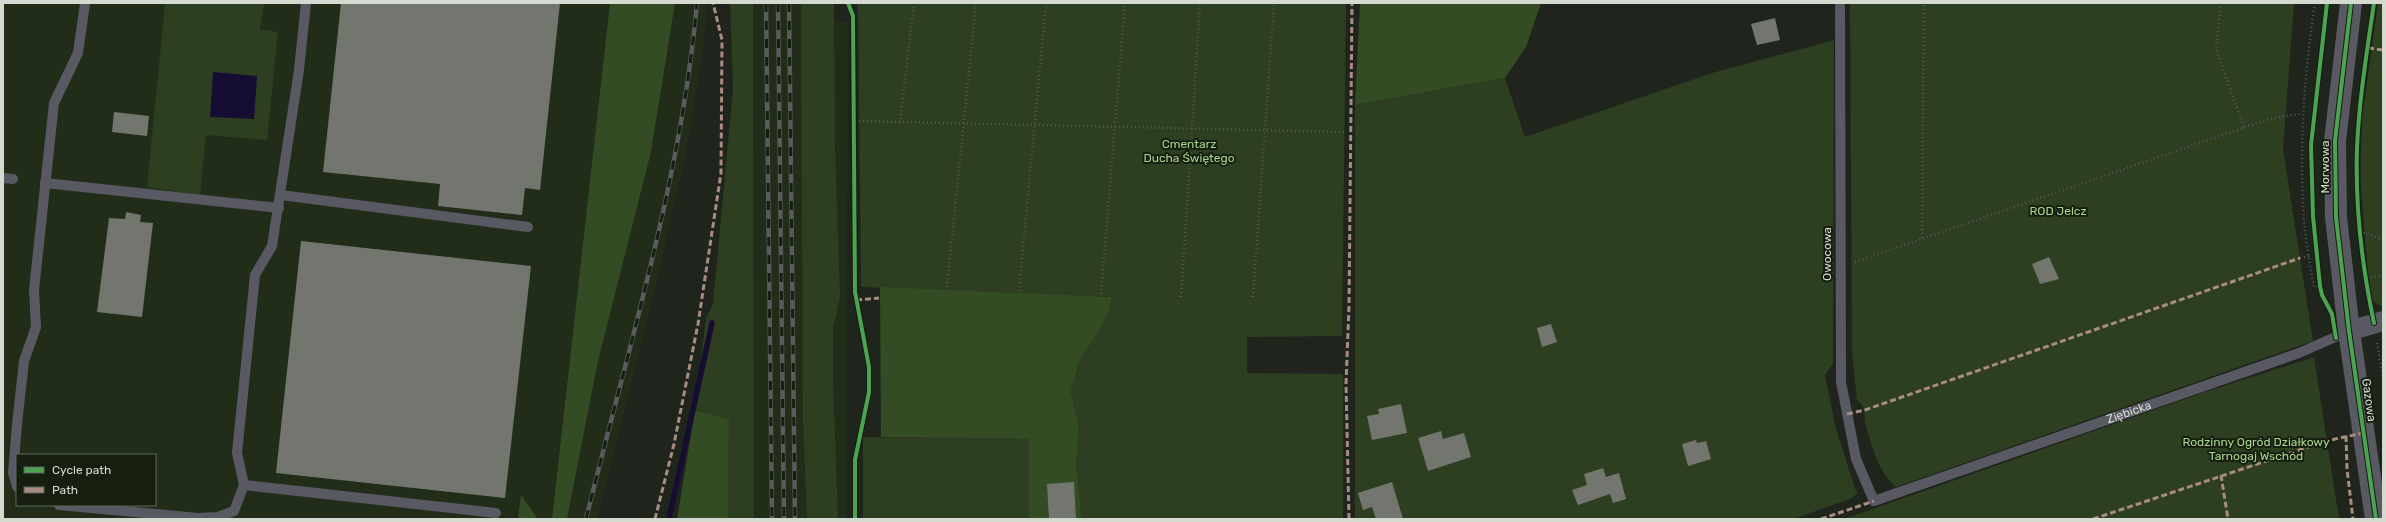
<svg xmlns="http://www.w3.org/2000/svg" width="2386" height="522" viewBox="0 0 2386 522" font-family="Rubik,sans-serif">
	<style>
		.built { fill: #212d19; fill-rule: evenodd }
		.green { fill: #2d3e21 }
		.forest { fill: #344c23 }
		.water { fill: #160d33 }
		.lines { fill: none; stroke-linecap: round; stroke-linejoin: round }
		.stream { stroke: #160d33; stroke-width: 5.5 }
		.building { fill: #72766f }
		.path { stroke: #55575b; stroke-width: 2.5; stroke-dasharray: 1 3; stroke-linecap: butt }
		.service { stroke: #595963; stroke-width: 10 }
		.minor { stroke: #595963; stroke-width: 20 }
		.tertiary { stroke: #595963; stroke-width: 22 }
		.rail-casing { stroke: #595b5c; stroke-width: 4.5 }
		.rail { stroke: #151e0f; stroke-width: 3; stroke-dasharray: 9; stroke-linecap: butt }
		.quiet { stroke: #a88b81; stroke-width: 3; stroke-dasharray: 6 3; stroke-linecap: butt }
		.cycleway-casing { stroke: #151e0f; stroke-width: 6 }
		.cycleway { stroke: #4ca352; stroke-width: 4 }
		.labels { text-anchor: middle; stroke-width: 4; stroke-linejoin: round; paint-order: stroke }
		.park-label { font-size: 12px; fill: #a8d58d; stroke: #151e0f }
		.street-label { font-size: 12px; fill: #d4dad0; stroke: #151e0f }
	</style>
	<rect width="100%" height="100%" fill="#1f241c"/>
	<path class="built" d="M 3,3 L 610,3 L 552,519 L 3,519 ZM 17,455 L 155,455 L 155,505 L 17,505 Z
		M 675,3 L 707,3 L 704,44 L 689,139 L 650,312 L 597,519 L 567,519 L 598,361 L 651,152 Z
		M 753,3 L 829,3 L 829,21 L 848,22 L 846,519 L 754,519 Z"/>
	<path class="green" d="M 137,3 L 264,3 L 260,29 L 278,32 L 267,140 L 206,135 L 200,195 L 147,187 L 165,4 Z
		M 730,3 L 753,3 L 754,519 L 728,519 L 729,419 L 695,410 L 706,318 L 713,304 L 733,88 Z
		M 801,3 L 834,3 L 835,146 L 840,297 L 833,329 L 833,381 L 838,519 L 807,519 L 803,422 Z
		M 856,3 L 1346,3 L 1342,336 L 1247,337 L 1247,373 L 1343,374 L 1343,519 L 1082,519 L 1076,464 L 1079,429 L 1071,392 L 1079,362 L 1101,328 L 1109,311 L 1112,297 L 861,287 L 858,7 Z
		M 1850,3 L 2294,3 L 2283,149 L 2313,341 L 1896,487 C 1880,474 1873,450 1867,430 C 1862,416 1869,411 1857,400 L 1852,355 Z
		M 2378,3 L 2383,3 L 2382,306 C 2372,303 2371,297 2369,287 L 2361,189 L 2361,148 L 2362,119 Z
		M 1834,40 L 1833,364 L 1825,375 L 1836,429 L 1857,494 L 1850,499 L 1793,519 L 1355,519 L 1355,105 L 1505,78 L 1525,137 L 1712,73 Z
		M 2314,357 L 2339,519 L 1844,519 L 2205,392 Z
		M 863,437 L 1029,439 L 1029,519 L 863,519 Z"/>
	<path class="forest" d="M 610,3 L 675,3 L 651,152 L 598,361 L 567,519 L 552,519 Z
		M 1360,3 L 1541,3 L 1526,47 L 1505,78 L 1355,105 Z
		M 880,287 L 1112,297 L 1109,311 L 1101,328 L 1079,362 L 1071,392 L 1079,429 L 1076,464 L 1082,519 L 1029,519 L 1029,439 L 881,437 Z
		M 695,410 L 729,419 L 728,519 L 677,519 Z
		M 521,495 L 538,519 L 518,519 Z"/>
	<path class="water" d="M 213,72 L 257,76 L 254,119 L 210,117 Z"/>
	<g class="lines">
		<path class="stream" d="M 669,519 L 712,323"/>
	</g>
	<path class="building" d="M 341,3 L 560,3 L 540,190 L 525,188 L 522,215 L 438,206 L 440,184 L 323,172 Z
		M 1775,18 L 1780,40 L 1757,45 L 1751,24 Z
		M 114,112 L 149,116 L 147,136 L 112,132 Z
		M 126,212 L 141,215 L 140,222 L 153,223 L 142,317 L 97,312 L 109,218 L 125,219 Z
		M 301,241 L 531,266 L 505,498 L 276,473 Z
		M 2049,257 L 2059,279 L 2040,284 L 2032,264 Z
		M 1551,324 L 1557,342 L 1542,347 L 1537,328 Z
		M 1401,404 L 1407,433 L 1372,440 L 1367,416 L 1379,414 L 1378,409 Z
		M 1441,431 L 1443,439 L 1464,433 L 1471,457 L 1428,471 L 1418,438 Z
		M 1696,440 L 1697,443 L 1706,441 L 1711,459 L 1688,466 L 1682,444 Z
		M 1603,468 L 1606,477 L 1619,473 L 1626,499 L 1613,503 L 1610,494 L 1578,505 L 1572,490 L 1587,485 L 1584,474 Z
		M 1074,482 L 1076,519 L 1049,519 L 1047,484 Z
		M 1392,482 L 1403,519 L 1376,519 L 1372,507 L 1363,510 L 1358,493 Z"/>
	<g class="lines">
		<path class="path" d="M 2221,3 L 2216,49 L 2244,128
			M 2315,3 C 2304,76 2299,147 2304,221 C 2306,243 2310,265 2314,287 L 2317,287
			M 859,121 L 1344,132
			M 900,123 L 914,3
			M 2360,231 L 2383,240
			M 1922,238 L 1924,3
			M 2300,258 L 2309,256
			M 1855,262 L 2263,121 L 2284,116 L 2302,114
			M 2363,279 L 2383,276
			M 947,287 L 976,3
			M 1019,291 L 1046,3
			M 1101,294 L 1125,3
			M 1181,297 L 1200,3
			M 1253,297 L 1274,3
			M 2377,343 L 2383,378"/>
		<g class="service">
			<path d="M 306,3 L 299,70 L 272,246 L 255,275 L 237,453 L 244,485 L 496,513"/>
			<path id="s1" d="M 1840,3 L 1841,382 L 1856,459 L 1874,501 L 2299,353 L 2349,331"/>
			<path d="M 3,178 L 13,179"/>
			<path d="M 45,183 L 279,208"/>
			<path d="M 281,195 L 528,227"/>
			<path d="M 17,487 L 13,473 L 17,424 L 24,361 L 36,327 L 34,290 L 54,103 L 78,53 L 85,3"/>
			<path d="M 59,505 L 198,518 L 218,517 L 234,511 L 244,485"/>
		</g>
		<path class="minor" d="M 2349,331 L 2383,321"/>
		<path class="tertiary" d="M 2351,3 L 2335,141 L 2336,217 L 2349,331 L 2376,519"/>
		<defs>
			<path id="rail" d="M 766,3 L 772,519
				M 778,3 L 784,519
				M 789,3 L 795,519
				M 586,519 C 628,348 681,180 697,3"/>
		</defs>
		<use href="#rail" class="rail-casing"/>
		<use href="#rail" class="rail"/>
		<path class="quiet" d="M 2368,48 L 2383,50
			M 856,300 L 879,298
			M 1847,414 L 1865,410 L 2300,258
			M 2346,436 L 2347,469 L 2353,519
			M 2221,475 L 2228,519
			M 655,519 L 674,444 L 698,324 L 721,173 L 722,40 L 713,3
			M 1349,519 L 1346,383 L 1349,306 L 1352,3
			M 1821,519 L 1874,501
			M 2093,519 L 2326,441 L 2363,433"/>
		<defs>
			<path id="cycleway" d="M 848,3 L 853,16 L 855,292 L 869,367 L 869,392 L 855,460 L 855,519
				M 2327,3 L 2311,145 L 2313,216 L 2320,286 L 2322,295 L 2332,314 L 2336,338
				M 2351,3 L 2335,141 L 2336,217 L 2349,331 L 2376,519
				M 2374,323 C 2362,266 2355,207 2357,148 C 2359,100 2367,51 2374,3"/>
		</defs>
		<use href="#cycleway" class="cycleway-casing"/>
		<use href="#cycleway" class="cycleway"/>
	</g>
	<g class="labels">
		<g class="park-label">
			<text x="1189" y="148">Cmentarz<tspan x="1189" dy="14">Ducha Świętego</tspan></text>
			<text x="2058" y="215">ROD Jelcz</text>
			<text x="2256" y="446">Rodzinny Ogród Działkowy<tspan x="2256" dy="14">Tarnogaj Wschód</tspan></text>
		</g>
		<g class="street-label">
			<text transform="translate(2325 167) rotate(-90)" y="4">Morwowa</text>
			<text transform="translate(1827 254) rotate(-90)" y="4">Owocowa</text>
			<text transform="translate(2369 400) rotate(82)" y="4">Gazowa</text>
			<text dy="4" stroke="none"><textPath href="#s1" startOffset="773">Ziębicka</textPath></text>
		</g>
	</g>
	<rect width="2386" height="522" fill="none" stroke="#d4dad0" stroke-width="8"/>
	<rect x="16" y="454" width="140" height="52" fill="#151e0f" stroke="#61695c"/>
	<rect x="24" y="467" width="20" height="6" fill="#4ca352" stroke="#61695c"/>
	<text x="52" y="474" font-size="12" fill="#d4dad0">Cycle path</text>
	<rect x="24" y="487" width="20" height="6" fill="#a88b81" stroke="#61695c"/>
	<text x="52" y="494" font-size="12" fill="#d4dad0">Path</text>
</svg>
